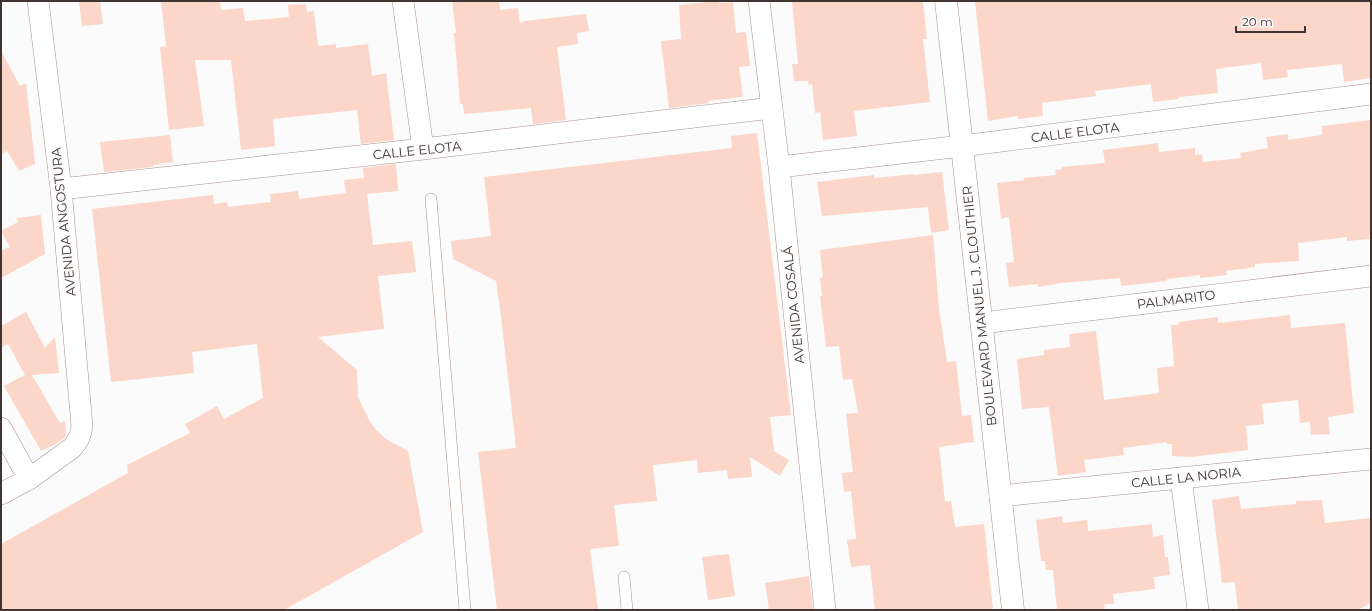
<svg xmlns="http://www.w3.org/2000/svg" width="1372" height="611" viewBox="0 0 1372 611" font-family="Montserrat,sans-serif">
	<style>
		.building { fill: #fbd6c9 }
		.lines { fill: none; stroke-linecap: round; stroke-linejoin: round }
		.service-casing { stroke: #a79188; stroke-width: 12 }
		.minor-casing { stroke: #a79188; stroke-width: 22 }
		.primary-casing { stroke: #a79188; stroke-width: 23 }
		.service { stroke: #fff; stroke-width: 11 }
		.minor { stroke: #fff; stroke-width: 21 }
		.primary { stroke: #fff; stroke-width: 22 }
		.labels { text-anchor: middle; stroke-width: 4; stroke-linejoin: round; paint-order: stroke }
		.street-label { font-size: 13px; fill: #3f3532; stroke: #fbfbfb }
	</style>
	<rect width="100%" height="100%" fill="#fbfbfb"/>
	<path class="building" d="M 79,1 L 100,1 L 103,24 L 82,26 Z
		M 161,1 L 220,1 L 221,10 L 243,8 L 245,21 L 289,17 L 288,5 L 306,4 L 307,12 L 314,11 L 318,46 L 336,44 L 336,48 L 368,44 L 372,76 L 386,73 L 394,140 L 361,144 L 357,110 L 273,119 L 275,146 L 241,150 L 231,60 L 195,60 L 204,126 L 169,130 L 160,47 L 166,46 Z
		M 452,1 L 499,1 L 500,10 L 518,8 L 520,23 L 525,21 L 586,14 L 589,31 L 577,33 L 578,44 L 557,47 L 566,120 L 533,124 L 531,108 L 464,114 L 463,104 L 460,104 L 458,78 L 454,33 L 456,33 Z
		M 717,1 L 719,1 L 719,3 L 733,2 L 736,33 L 746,32 L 750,66 L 739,67 L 743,97 L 708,101 L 709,103 L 669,108 L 661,41 L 681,39 L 679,5 Z
		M 792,1 L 923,1 L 927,39 L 923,39 L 930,102 L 854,111 L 857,136 L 823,140 L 820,112 L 815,113 L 812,84 L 809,85 L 808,81 L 794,81 L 792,64 L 798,64 Z
		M 985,1 L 1371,1 L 1371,78 L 1344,82 L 1342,64 L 1287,70 L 1288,77 L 1263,80 L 1261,63 L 1216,69 L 1218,93 L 1179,97 L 1179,99 L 1153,102 L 1151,84 L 1095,91 L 1096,96 L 1042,103 L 1043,116 L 1018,119 L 1018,116 L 988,121 L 975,2 Z
		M 1,51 L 20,86 L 26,83 L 35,164 L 19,171 L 7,151 L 1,154 Z
		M 1371,120 L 1371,235 L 1369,235 L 1370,239 L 1347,241 L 1347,237 L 1298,243 L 1299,261 L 1255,264 L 1255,267 L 1226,271 L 1227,275 L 1200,278 L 1200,275 L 1167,279 L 1167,281 L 1121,286 L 1120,278 L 1062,283 L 1038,287 L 1038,284 L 1009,287 L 1006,263 L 1014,262 L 1009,217 L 1001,219 L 997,183 L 1024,180 L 1024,178 L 1056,175 L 1055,170 L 1062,169 L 1062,167 L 1105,163 L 1103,150 L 1158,143 L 1159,152 L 1195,148 L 1195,155 L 1202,154 L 1203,162 L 1241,158 L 1240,153 L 1268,148 L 1266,137 L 1288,134 L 1288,140 L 1322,135 L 1322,126 Z
		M 757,133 L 791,415 L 770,417 L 774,451 L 789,460 L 780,476 L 750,457 L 752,477 L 728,479 L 727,470 L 698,473 L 697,460 L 653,465 L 657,501 L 614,505 L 619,546 L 590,549 L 598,610 L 497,610 L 478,452 L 516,448 L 501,316 L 496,281 L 453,259 L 451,241 L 491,236 L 484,177 L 732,148 L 731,136 Z
		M 170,135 L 173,162 L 153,165 L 153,167 L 104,172 L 100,142 Z
		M 396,164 L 398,191 L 367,194 L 373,245 L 412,241 L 416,272 L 378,276 L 384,329 L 318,337 L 357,370 L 358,397 L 369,420 L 376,430 L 386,439 L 408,451 L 423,532 L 284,610 L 1,610 L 1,544 L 128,473 L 127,465 L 190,433 L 185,424 L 217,406 L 224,419 L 263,398 L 257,344 L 192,352 L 194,373 L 111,382 L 92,209 L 213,195 L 214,204 L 227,202 L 228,207 L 271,202 L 270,194 L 298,191 L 299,199 L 346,193 L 344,180 L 364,178 L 363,168 Z
		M 942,172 L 949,230 L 931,233 L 928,207 L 822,216 L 817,182 L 874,175 L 874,178 L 914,174 L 914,175 Z
		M 41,215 L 45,254 L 1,278 L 1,251 L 10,247 L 1,231 L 18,222 L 16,218 Z
		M 933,235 L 939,309 L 947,362 L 956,361 L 962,416 L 971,415 L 974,442 L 939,447 L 945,502 L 951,501 L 955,527 L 984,524 L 993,610 L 875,610 L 870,565 L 851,567 L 847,540 L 856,539 L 851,491 L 844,492 L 842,473 L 853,472 L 846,414 L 858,413 L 852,379 L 843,380 L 839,346 L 826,347 L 820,296 L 822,296 L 820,278 L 823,277 L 820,250 Z
		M 26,312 L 45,348 L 55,337 L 59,373 L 32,375 L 60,423 L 65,421 L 66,436 L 56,444 L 41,451 L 4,386 L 25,375 L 8,344 L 1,348 L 1,326 Z
		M 1290,315 L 1291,328 L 1345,323 L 1354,413 L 1328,417 L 1330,434 L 1311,435 L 1310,422 L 1300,423 L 1298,400 L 1262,404 L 1264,424 L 1246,426 L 1248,450 L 1191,457 L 1172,456 L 1172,444 L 1167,444 L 1167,442 L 1123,448 L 1124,455 L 1084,460 L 1086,472 L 1058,476 L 1049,407 L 1022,409 L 1017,359 L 1044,355 L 1044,350 L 1070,347 L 1069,334 L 1096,331 L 1104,400 L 1159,393 L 1157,368 L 1174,366 L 1171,325 L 1179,325 L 1178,322 L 1218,317 L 1218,323 Z
		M 1239,496 L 1241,509 L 1296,504 L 1296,501 L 1322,500 L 1325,523 L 1371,518 L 1371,603 L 1358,610 L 1238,610 L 1235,582 L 1222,583 L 1212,500 Z
		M 1062,516 L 1063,523 L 1087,520 L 1088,531 L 1152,524 L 1153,537 L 1163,535 L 1165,557 L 1168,557 L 1170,575 L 1154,577 L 1155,589 L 1113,594 L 1114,604 L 1104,604 L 1105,610 L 1057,610 L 1053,570 L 1046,570 L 1045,561 L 1041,561 L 1036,520 Z
		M 729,554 L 735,596 L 708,600 L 702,557 Z
		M 809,576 L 813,610 L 769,610 L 765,583 Z"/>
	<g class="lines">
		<defs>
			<path id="service" d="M 431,199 L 465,610
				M 624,577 L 627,610"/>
			<path id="minor" d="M 403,1 L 423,149
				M 759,1 L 779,167 L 825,610
				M 779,167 L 962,146 L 1371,94
				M 61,189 L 423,149 L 772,108
				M 982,323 L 1371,276
				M 1,428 L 29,479
				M 1181,478 L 1198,610
				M 1,494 L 29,479 L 72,448 C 78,441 81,436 82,426 L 61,189 L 38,1
				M 1000,496 L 1371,459"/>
			<path id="primary" d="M 946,1 L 1013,610"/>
		</defs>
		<use href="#service" class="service-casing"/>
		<use href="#minor" class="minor-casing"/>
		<use href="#primary" class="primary-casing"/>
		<use href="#service" class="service"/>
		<use href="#minor" class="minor"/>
		<use href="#primary" class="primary"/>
	</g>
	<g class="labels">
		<g class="street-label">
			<text transform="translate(1075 132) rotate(-7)" y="5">CALLE ELOTA</text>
			<text transform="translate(417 150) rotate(-6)" y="5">CALLE ELOTA</text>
			<text transform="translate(63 222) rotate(-96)" y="5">AVENIDA ANGOSTURA</text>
			<text transform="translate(1176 299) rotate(-7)" y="5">PALMARITO</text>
			<text transform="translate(793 305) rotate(-96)" y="5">AVENIDA COSALÁ</text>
			<text transform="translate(979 306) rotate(-96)" y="5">BOULEVARD MANUEL J. CLOUTHIER</text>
			<text transform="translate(1186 477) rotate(-6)" y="5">CALLE LA NORIA</text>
		</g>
	</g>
	<rect width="1372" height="611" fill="none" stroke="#3f3532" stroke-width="4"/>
	<path d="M1236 26v6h69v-6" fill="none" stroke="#3f3532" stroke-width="2"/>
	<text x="1242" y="26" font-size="12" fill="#3f3532" stroke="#fbfbfb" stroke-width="3" paint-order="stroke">20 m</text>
</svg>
